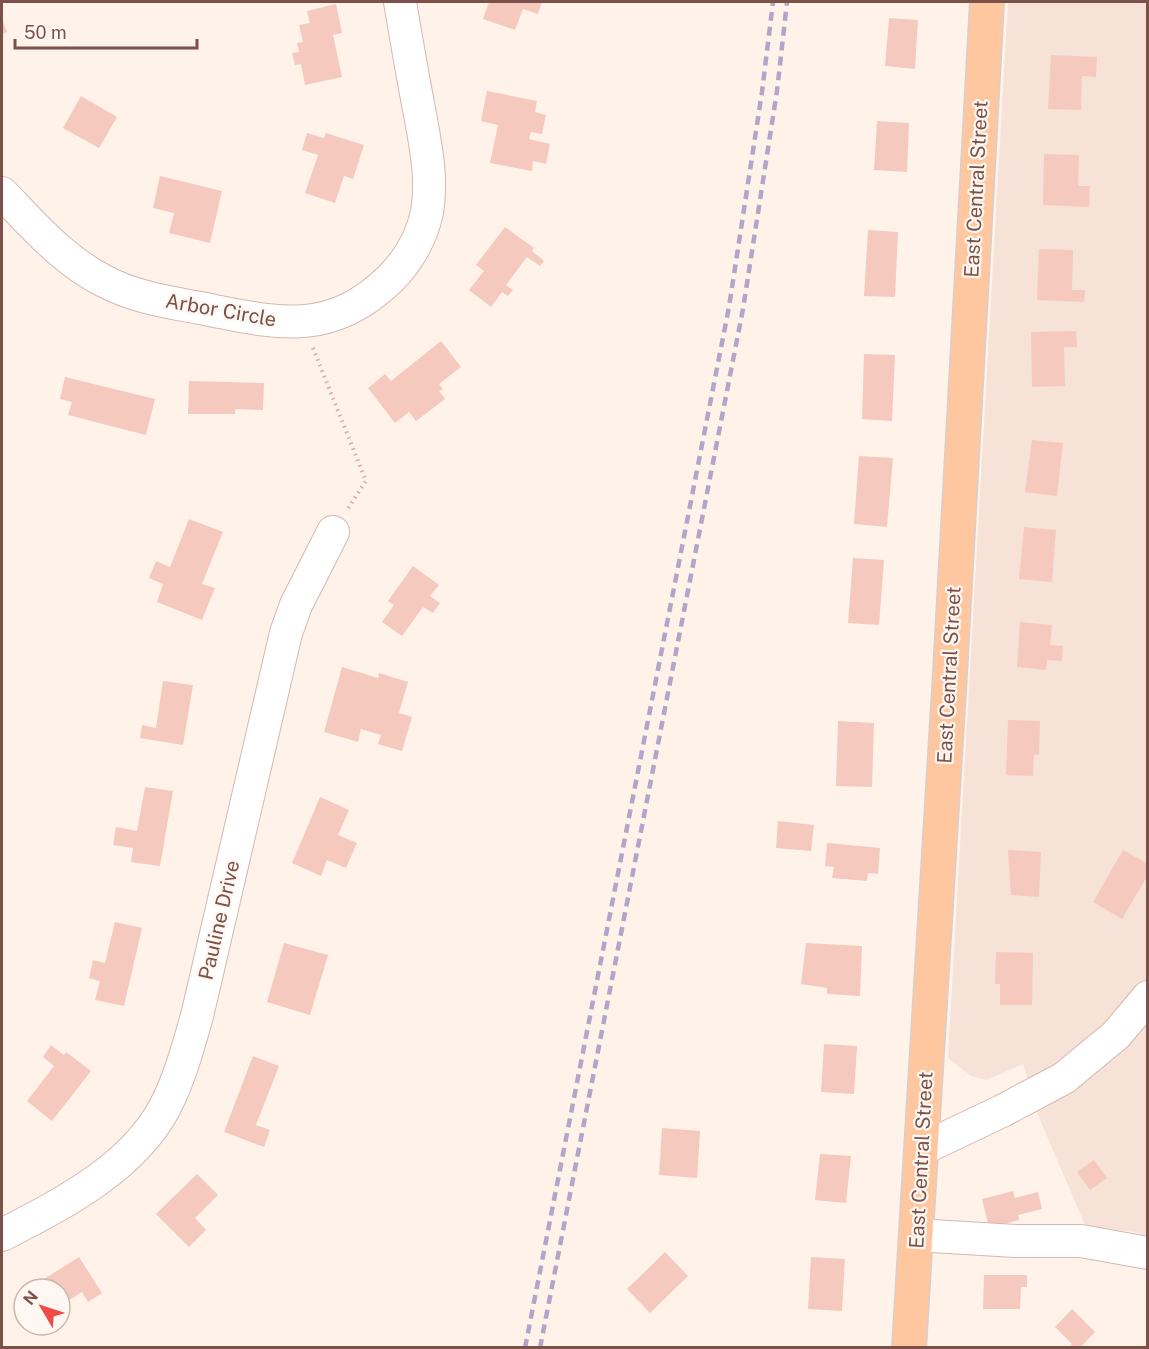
<svg xmlns="http://www.w3.org/2000/svg" width="1149" height="1349" viewBox="0 0 1149 1349" font-family="'Public Sans',sans-serif">
	<style>
		.residential { fill: #f6e2d7 }
		.building { fill: #f6c9be }
		.lines { fill: none; stroke-linecap: round; stroke-linejoin: round }
		.minor-casing { stroke: #d4b8b0; stroke-width: 34 }
		.major-casing { stroke: #dacecc; stroke-width: 36 }
		.path { stroke: #dcaba0; stroke-width: 4; stroke-dasharray: 1.5 4.5; stroke-linecap: butt }
		.minor { stroke: #fff; stroke-width: 32 }
		.major { stroke: #ffc79f; stroke-width: 33 }
		.rail { stroke: #b1a5ca; stroke-width: 4.5; stroke-dasharray: 9 6; stroke-linecap: butt }
		.labels { text-anchor: middle; stroke-width: 4.5; stroke-linejoin: round; paint-order: stroke }
		.street-label { font-size: 20px; fill: #7c5149; stroke: #fff7f1 }
	</style>
	<rect width="100%" height="100%" fill="#fef2e9"/>
	<path class="residential" d="M 1008,2 L 1147,2 L 1147,1236 L 1136,1232 L 1086,1227 L 1040,1120 L 1023,1064 L 986,1080 L 971,1076 L 948,1058 Z"/>
	<path class="building" d="M 489,2 L 542,2 L 538,14 L 523,9 L 515,30 L 483,19 Z
		M 336,4 L 342,33 L 333,35 L 342,77 L 305,85 L 301,64 L 295,65 L 292,53 L 299,52 L 297,43 L 303,42 L 299,25 L 310,23 L 307,11 Z
		M 889,18 L 918,20 L 915,69 L 885,66 Z
		M 2,19 L 7,32 L 2,34 Z
		M 1051,55 L 1097,57 L 1096,77 L 1082,76 L 1081,110 L 1048,109 Z
		M 487,91 L 537,101 L 535,112 L 546,115 L 542,134 L 531,132 L 529,139 L 550,144 L 546,164 L 533,161 L 532,171 L 490,163 L 498,125 L 481,121 Z
		M 81,96 L 117,117 L 99,148 L 63,128 Z
		M 877,121 L 909,123 L 907,172 L 874,170 Z
		M 307,133 L 324,138 L 326,133 L 364,145 L 353,179 L 344,176 L 335,203 L 305,193 L 318,155 L 302,150 Z
		M 1044,154 L 1079,155 L 1078,186 L 1090,186 L 1089,207 L 1043,205 Z
		M 160,176 L 222,191 L 210,243 L 169,233 L 174,213 L 153,208 Z
		M 505,227 L 534,248 L 532,251 L 544,261 L 540,266 L 527,257 L 506,285 L 513,290 L 508,296 L 502,292 L 491,307 L 469,290 L 484,271 L 476,265 Z
		M 868,230 L 898,232 L 895,297 L 864,296 Z
		M 1039,249 L 1073,250 L 1072,290 L 1085,290 L 1084,302 L 1037,300 Z
		M 1076,331 L 1077,347 L 1064,347 L 1065,386 L 1032,387 L 1031,332 Z
		M 441,341 L 461,367 L 439,384 L 443,389 L 439,391 L 445,399 L 416,421 L 409,412 L 395,423 L 368,388 L 385,374 L 391,381 Z
		M 864,354 L 895,355 L 892,421 L 862,419 Z
		M 65,377 L 155,399 L 146,435 L 68,415 L 72,402 L 60,399 Z
		M 189,381 L 264,383 L 263,410 L 235,409 L 235,414 L 188,414 Z
		M 1032,440 L 1063,443 L 1057,496 L 1025,492 Z
		M 859,456 L 893,458 L 887,527 L 854,524 Z
		M 189,519 L 223,532 L 202,584 L 215,588 L 202,620 L 157,602 L 163,584 L 149,578 L 156,561 L 170,567 Z
		M 1024,527 L 1056,530 L 1052,582 L 1019,579 Z
		M 853,558 L 884,560 L 879,625 L 848,623 Z
		M 413,566 L 439,585 L 430,596 L 440,603 L 433,613 L 423,607 L 402,636 L 382,622 L 394,605 L 388,601 Z
		M 1020,622 L 1052,625 L 1050,645 L 1063,646 L 1062,661 L 1047,660 L 1046,670 L 1017,667 Z
		M 342,667 L 378,678 L 379,673 L 408,682 L 399,713 L 412,717 L 402,751 L 378,744 L 381,735 L 361,729 L 358,742 L 324,732 Z
		M 163,681 L 193,685 L 183,745 L 140,738 L 142,725 L 156,728 Z
		M 1008,720 L 1040,721 L 1039,755 L 1034,754 L 1033,776 L 1006,775 Z
		M 838,721 L 874,723 L 872,787 L 836,786 Z
		M 145,787 L 173,791 L 160,866 L 131,862 L 133,848 L 113,845 L 116,827 L 137,831 Z
		M 320,797 L 349,810 L 338,835 L 357,843 L 346,868 L 327,860 L 321,876 L 292,863 Z
		M 778,821 L 814,825 L 811,851 L 776,848 Z
		M 827,843 L 880,848 L 878,874 L 868,873 L 867,881 L 832,878 L 834,867 L 825,866 Z
		M 1008,850 L 1041,852 L 1039,897 L 1011,895 Z
		M 1123,850 L 1148,864 L 1148,875 L 1122,919 L 1093,902 Z
		M 115,922 L 142,928 L 124,1006 L 95,1000 L 100,981 L 89,978 L 93,960 L 105,963 Z
		M 284,943 L 328,955 L 310,1015 L 267,1002 Z
		M 806,943 L 862,946 L 860,996 L 827,994 L 827,988 L 801,984 Z
		M 996,952 L 1033,953 L 1032,1005 L 1000,1005 L 1000,984 L 995,984 Z
		M 824,1044 L 857,1046 L 854,1094 L 821,1092 Z
		M 51,1045 L 64,1055 L 66,1052 L 91,1071 L 52,1121 L 27,1101 L 54,1066 L 43,1057 Z
		M 253,1056 L 279,1066 L 256,1125 L 270,1130 L 264,1147 L 224,1132 Z
		M 662,1128 L 700,1131 L 697,1178 L 659,1175 Z
		M 820,1154 L 851,1156 L 846,1203 L 815,1200 Z
		M 1094,1160 L 1107,1178 L 1090,1190 L 1077,1172 Z
		M 197,1174 L 218,1195 L 195,1218 L 206,1230 L 189,1247 L 156,1214 Z
		M 1013,1191 L 1015,1198 L 1038,1192 L 1042,1209 L 1018,1215 L 1019,1220 L 989,1228 L 982,1199 Z
		M 665,1252 L 688,1276 L 650,1313 L 627,1289 Z
		M 79,1257 L 102,1293 L 88,1302 L 82,1292 L 60,1306 L 60,1289 L 28,1289 Z
		M 811,1257 L 845,1259 L 842,1311 L 808,1309 Z
		M 984,1275 L 1027,1275 L 1027,1287 L 1021,1287 L 1020,1309 L 983,1309 Z
		M 1072,1309 L 1095,1332 L 1080,1348 L 1071,1348 L 1070,1346 L 1072,1344 L 1055,1327 Z"/>
	<g class="lines">
		<defs>
			<path id="minor" d="M 2,193 C 33,225 64,261 104,281 C 134,297 168,302 200,308 C 276,323 329,338 390,279 C 408,261 422,237 427,212 C 433,178 425,142 419,109 C 412,73 406,37 400,2
				M 922,1149 L 1002,1111 L 1064,1078 L 1116,1035 L 1148,997
				M 2,1235 C 62,1204 132,1169 165,1107 C 180,1078 188,1047 197,1016 L 286,633 L 296,605 L 333,532
				M 916,1235 L 1015,1241 L 1081,1241 L 1148,1253"/>
			<path id="major" d="M 909,1348 L 950,673 L 987,2"/>
		</defs>
		<use href="#minor" class="minor-casing"/>
		<use href="#major" class="major-casing"/>
		<path class="path" d="M 313,348 L 366,481 L 347,510"/>
		<use href="#minor" class="minor"/>
		<use href="#major" class="major"/>
		<path class="rail" d="M 525,1348 L 729,307 L 762,92 L 773,2
			M 540,1348 L 743,309 L 777,91 L 787,2"/>
	</g>
	<g class="labels">
		<g class="street-label">
			<text transform="translate(976 189) rotate(-87)" y="7">East Central Street</text>
			<text transform="translate(221 310) rotate(10)" y="7">Arbor Circle</text>
			<text transform="translate(949 675) rotate(-87)" y="7">East Central Street</text>
			<text transform="translate(219 920) rotate(-77)" y="7">Pauline Drive</text>
			<text transform="translate(921 1160) rotate(-87)" y="7">East Central Street</text>
		</g>
	</g>
	<rect width="1149" height="1349" fill="none" stroke="#7c5149" stroke-width="6"/>
	<g transform="translate(42 1307) rotate(309)"><circle r="28" fill="#fff7f1" stroke="#cbb5ae" stroke-width="1.5"/>
	<path d="M0-4.5L10 22L0 15L-10 22Z" fill="#f04946"/>
	<text y="-9" font-size="16" font-weight="bold" text-anchor="middle" fill="#7c5149">N</text>
	</g>
	<path d="M15 39v9h182v-9" fill="none" stroke="#7c5149" stroke-width="3"/>
	<text x="24" y="39" font-size="18" fill="#7c5149" stroke="#fff7f1" stroke-width="4.5" paint-order="stroke">50 m</text>
</svg>
